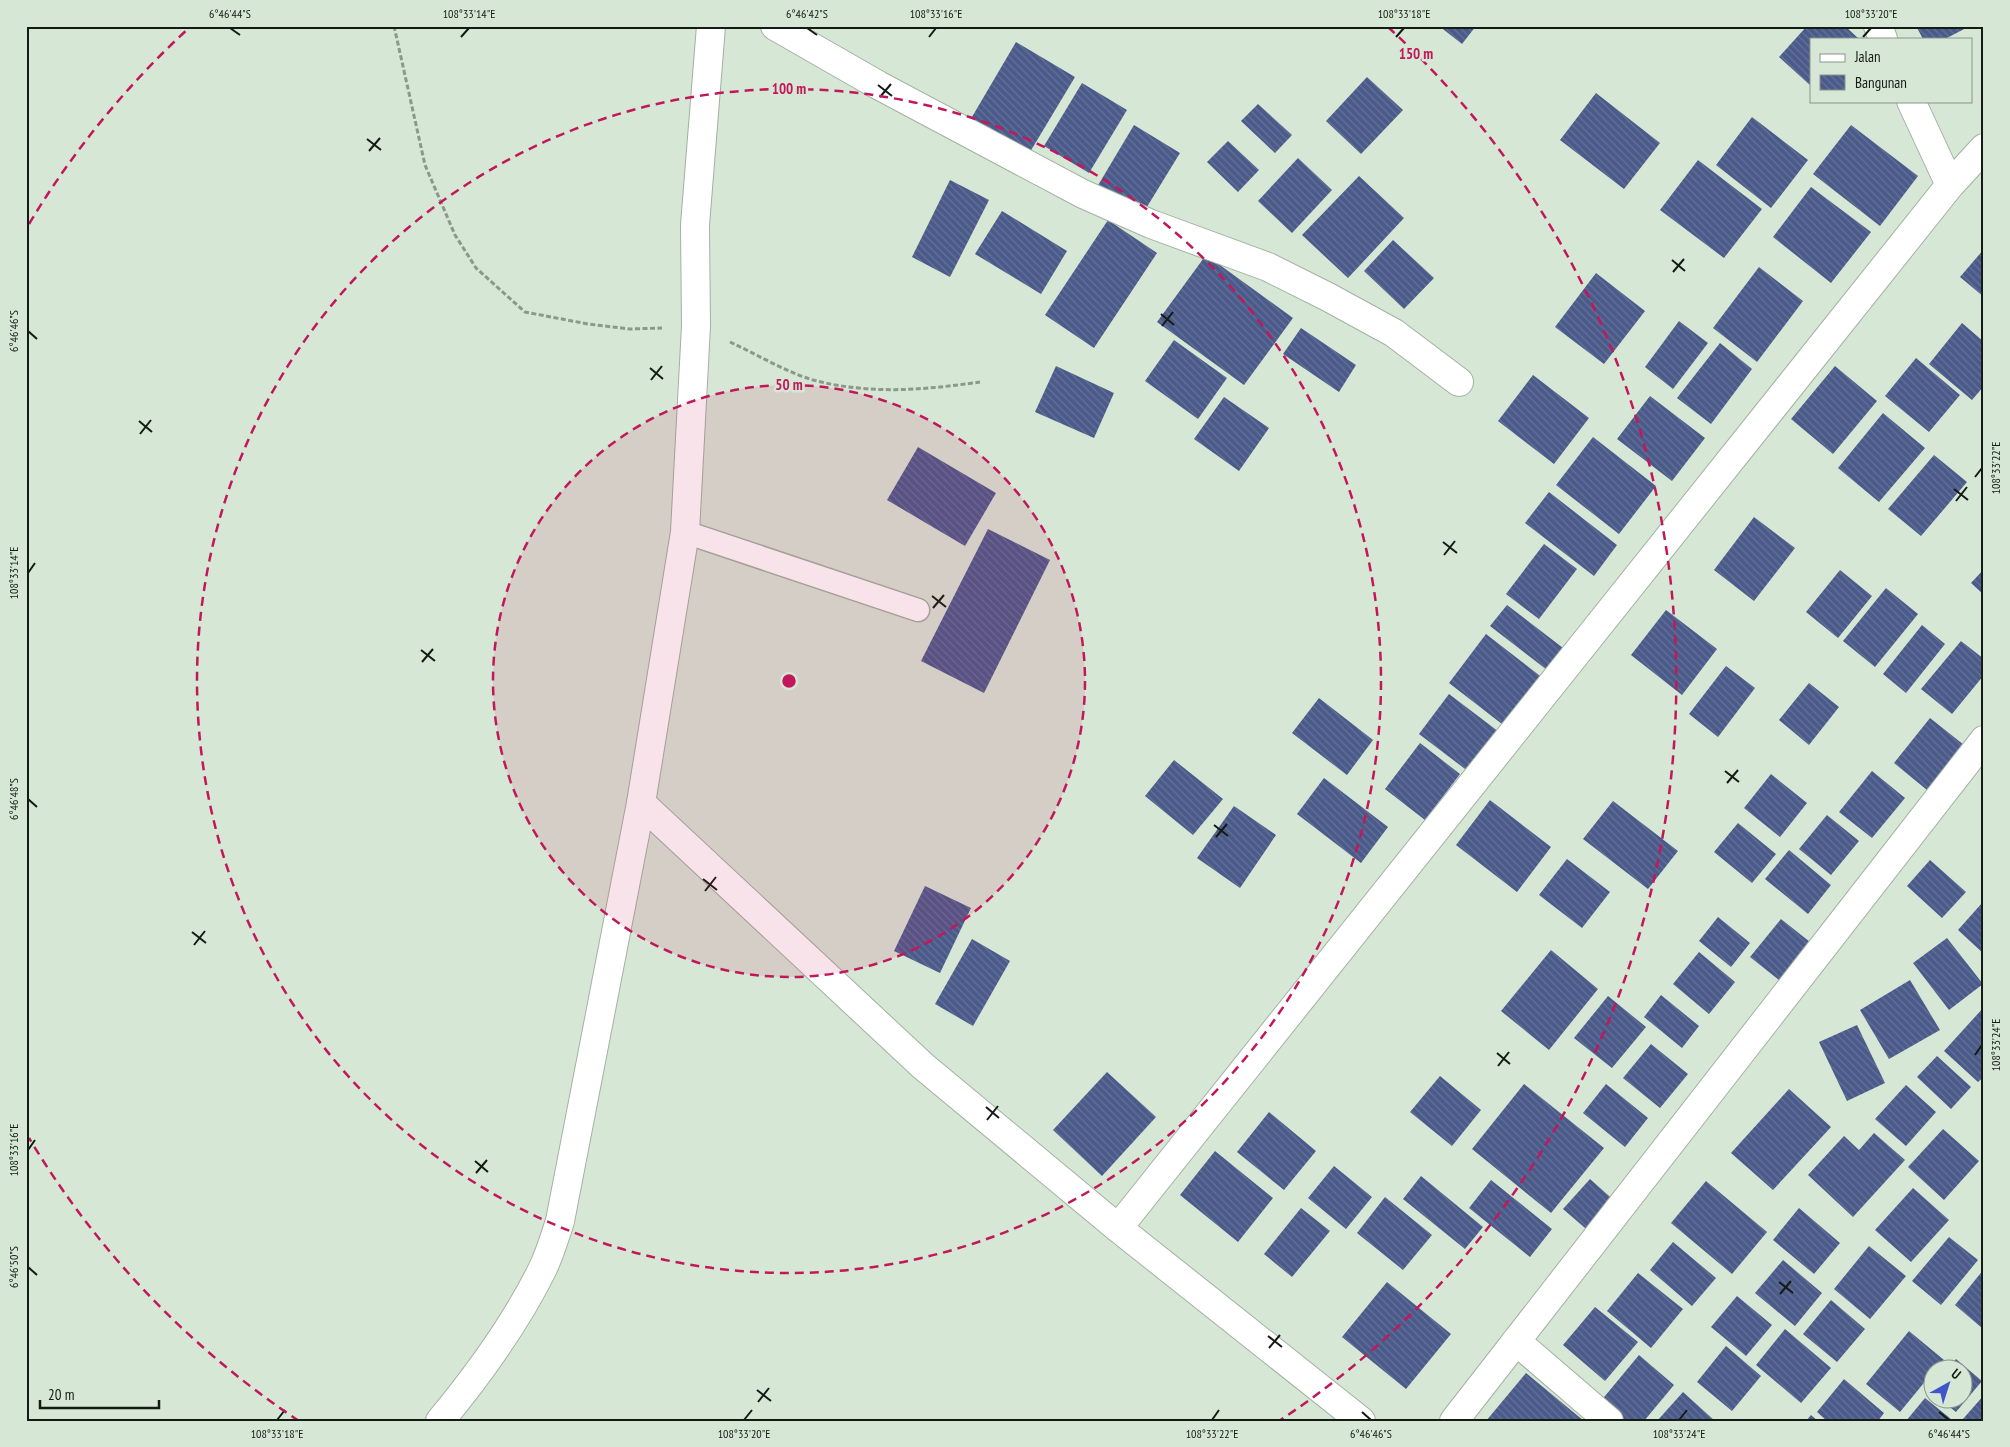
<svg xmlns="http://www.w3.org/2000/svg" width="2010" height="1447" viewBox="0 0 2010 1447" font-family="'PT Sans Narrow',sans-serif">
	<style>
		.building { fill: url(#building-back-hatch) }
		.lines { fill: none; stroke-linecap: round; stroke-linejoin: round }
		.lane-casing { stroke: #a2b2a1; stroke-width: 25 }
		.street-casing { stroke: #a2b2a1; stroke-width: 30 }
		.secondary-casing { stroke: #a2b2a1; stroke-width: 30 }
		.path { stroke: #8b988a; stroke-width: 3; stroke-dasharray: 5 2.5; stroke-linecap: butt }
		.lane { stroke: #fff; stroke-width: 22 }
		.street { stroke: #fff; stroke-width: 28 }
		.secondary { stroke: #fff; stroke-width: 28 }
		.ticks { fill: none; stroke: #141a14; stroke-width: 2 }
		.ring { fill: none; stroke: #c2185b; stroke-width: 2.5; stroke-dasharray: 9 6 }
		.centre { fill: #c2185b; stroke: #d6e7d5; stroke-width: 2.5 }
		.ring-label { font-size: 15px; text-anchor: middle; font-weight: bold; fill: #c2185b; stroke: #d6e7d5; stroke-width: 5; stroke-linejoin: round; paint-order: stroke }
		.neatline { fill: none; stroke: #141a14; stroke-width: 2 }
		.ticks-label { font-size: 12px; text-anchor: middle; fill: #141a14 }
	</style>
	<defs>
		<pattern id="building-back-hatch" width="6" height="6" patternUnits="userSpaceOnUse" patternTransform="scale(1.25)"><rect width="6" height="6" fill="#4a5a8a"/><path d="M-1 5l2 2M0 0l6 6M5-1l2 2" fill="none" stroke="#667296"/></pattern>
	</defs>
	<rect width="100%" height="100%" fill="#d6e7d5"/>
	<path class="building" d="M 1439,26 L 1476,26 L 1462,44 Z
		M 1807,26 L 1845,26 L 1859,39 L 1811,39 L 1811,86 L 1779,57 Z
		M 1916,26 L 1970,26 L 1945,39 L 1923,39 Z
		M 1016,42 L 1075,77 L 1027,157 L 969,122 Z
		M 1367,77 L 1403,110 L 1361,154 L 1326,121 Z
		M 1082,83 L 1127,110 L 1089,173 L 1044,146 Z
		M 1596,93 L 1660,143 L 1624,189 L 1560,140 Z
		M 1258,104 L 1292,135 L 1275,153 L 1241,121 Z
		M 1752,117 L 1808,160 L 1771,208 L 1716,165 Z
		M 1134,125 L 1180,153 L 1142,215 L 1097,187 Z
		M 1851,125 L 1918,176 L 1880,226 L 1813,174 Z
		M 1228,141 L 1259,170 L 1238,192 L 1207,162 Z
		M 1298,158 L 1332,190 L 1292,233 L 1258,201 Z
		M 1698,160 L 1762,209 L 1724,258 L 1660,210 Z
		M 1359,176 L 1404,218 L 1348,278 L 1302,235 Z
		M 950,180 L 989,200 L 950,277 L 912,257 Z
		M 1811,187 L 1871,232 L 1831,283 L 1773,237 Z
		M 1002,211 L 1067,251 L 1041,294 L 975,254 Z
		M 1108,220 L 1157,253 L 1094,348 L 1045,315 Z
		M 1393,240 L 1434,278 L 1404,309 L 1364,271 Z
		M 1984,249 L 1984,297 L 1960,277 Z
		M 1206,255 L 1293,318 L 1244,385 L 1157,322 Z
		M 1759,267 L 1803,301 L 1757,362 L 1713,328 Z
		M 1596,273 L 1645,311 L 1604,364 L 1555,327 Z
		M 1679,321 L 1708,343 L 1673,389 L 1645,367 Z
		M 1962,323 L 1984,342 L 1984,386 L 1972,400 L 1929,364 Z
		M 1301,328 L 1356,365 L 1339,392 L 1283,354 Z
		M 1174,340 L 1227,378 L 1198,419 L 1145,381 Z
		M 1720,343 L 1752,369 L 1711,424 L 1677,398 Z
		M 1916,358 L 1960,395 L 1929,432 L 1885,396 Z
		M 1056,366 L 1114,393 L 1094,438 L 1035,412 Z
		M 1835,366 L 1877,401 L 1833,454 L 1791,419 Z
		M 1533,375 L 1589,418 L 1554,464 L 1498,421 Z
		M 1650,396 L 1705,438 L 1672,481 L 1617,439 Z
		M 1224,397 L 1269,428 L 1239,471 L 1194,439 Z
		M 1883,413 L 1925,448 L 1879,502 L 1838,468 Z
		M 1593,437 L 1656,486 L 1619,534 L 1556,485 Z
		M 918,447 L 996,493 L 965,546 L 887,500 Z
		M 1934,455 L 1967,482 L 1921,536 L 1888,509 Z
		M 1549,492 L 1617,545 L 1594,576 L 1525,523 Z
		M 1754,517 L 1795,548 L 1754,601 L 1714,570 Z
		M 988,529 L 1050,560 L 984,693 L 921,661 Z
		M 1544,544 L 1577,569 L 1539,619 L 1506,594 Z
		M 1984,569 L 1984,595 L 1971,583 Z
		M 1840,570 L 1872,596 L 1838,638 L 1806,612 Z
		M 1886,588 L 1918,614 L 1875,667 L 1843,641 Z
		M 1507,605 L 1567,651 L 1551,673 L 1490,626 Z
		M 1666,610 L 1717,649 L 1682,695 L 1631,655 Z
		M 1922,625 L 1945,644 L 1906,693 L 1883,674 Z
		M 1486,634 L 1548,682 L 1511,731 L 1449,683 Z
		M 1961,641 L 1984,659 L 1984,675 L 1952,714 L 1921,689 Z
		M 1726,666 L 1755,688 L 1718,737 L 1689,714 Z
		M 1809,683 L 1839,707 L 1809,745 L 1779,720 Z
		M 1449,694 L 1503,735 L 1473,775 L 1419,734 Z
		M 1319,698 L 1373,740 L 1347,775 L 1292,733 Z
		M 1930,718 L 1964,745 L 1927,790 L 1894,763 Z
		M 1420,743 L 1460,774 L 1425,820 L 1385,789 Z
		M 1174,760 L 1223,799 L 1193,835 L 1145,796 Z
		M 1872,771 L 1905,798 L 1872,838 L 1839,812 Z
		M 1771,774 L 1807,803 L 1780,837 L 1744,808 Z
		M 1324,778 L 1388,827 L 1361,863 L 1297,814 Z
		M 1490,800 L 1551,847 L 1517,892 L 1456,845 Z
		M 1613,801 L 1678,851 L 1648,889 L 1583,839 Z
		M 1234,806 L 1276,835 L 1240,888 L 1197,858 Z
		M 1827,815 L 1859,841 L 1831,875 L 1799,849 Z
		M 1738,823 L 1776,854 L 1752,883 L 1714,852 Z
		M 1789,850 L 1831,885 L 1808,914 L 1765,879 Z
		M 1567,859 L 1610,892 L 1582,928 L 1539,895 Z
		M 1930,860 L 1966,892 L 1942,918 L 1907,886 Z
		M 925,886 L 971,908 L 940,973 L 894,951 Z
		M 1982,903 L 1984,905 L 1984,954 L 1958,930 Z
		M 1718,917 L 1750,943 L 1731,967 L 1699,941 Z
		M 1781,919 L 1810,942 L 1779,980 L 1750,957 Z
		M 1947,938 L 1983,984 L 1949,1010 L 1913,963 Z
		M 972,939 L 1010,961 L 973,1026 L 935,1004 Z
		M 1551,950 L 1598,989 L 1549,1050 L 1501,1011 Z
		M 1699,952 L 1735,982 L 1709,1014 L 1673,984 Z
		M 1910,980 L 1940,1030 L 1889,1059 L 1860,1010 Z
		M 1661,995 L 1699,1026 L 1682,1048 L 1644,1017 Z
		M 1608,996 L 1646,1027 L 1612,1068 L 1574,1038 Z
		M 1984,1007 L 1984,1077 L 1978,1082 L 1944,1051 Z
		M 1857,1025 L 1885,1083 L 1847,1101 L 1819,1042 Z
		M 1651,1044 L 1688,1074 L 1660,1108 L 1623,1078 Z
		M 1937,1056 L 1971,1087 L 1951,1109 L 1917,1077 Z
		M 1107,1072 L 1156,1117 L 1102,1176 L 1053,1130 Z
		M 1440,1076 L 1481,1110 L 1452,1146 L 1410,1112 Z
		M 1524,1084 L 1604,1148 L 1551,1213 L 1472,1149 Z
		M 1606,1084 L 1648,1118 L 1625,1147 L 1583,1113 Z
		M 1906,1085 L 1936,1112 L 1906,1146 L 1875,1119 Z
		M 1789,1089 L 1831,1127 L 1773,1190 L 1731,1153 Z
		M 1269,1112 L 1316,1151 L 1284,1190 L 1237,1152 Z
		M 1943,1129 L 1979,1161 L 1944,1200 L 1908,1167 Z
		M 1874,1133 L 1905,1160 L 1853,1217 L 1808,1175 L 1844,1136 L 1859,1150 Z
		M 1215,1151 L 1273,1198 L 1238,1242 L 1180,1195 Z
		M 1334,1166 L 1372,1197 L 1346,1229 L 1308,1198 Z
		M 1421,1176 L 1483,1227 L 1465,1249 L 1403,1199 Z
		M 1590,1179 L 1618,1204 L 1592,1234 L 1563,1209 Z
		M 1491,1180 L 1552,1229 L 1530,1257 L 1469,1208 Z
		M 1706,1181 L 1767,1232 L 1732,1274 L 1671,1223 Z
		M 1913,1188 L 1949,1220 L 1911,1262 L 1875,1230 Z
		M 1385,1197 L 1432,1235 L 1403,1270 L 1357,1233 Z
		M 1301,1208 L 1330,1231 L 1292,1277 L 1264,1254 Z
		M 1799,1208 L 1840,1243 L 1814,1274 L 1773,1240 Z
		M 1949,1237 L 1978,1260 L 1941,1305 L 1912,1281 Z
		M 1673,1242 L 1716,1278 L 1692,1306 L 1650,1270 Z
		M 1869,1246 L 1906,1276 L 1870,1319 L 1834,1289 Z
		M 1783,1260 L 1822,1293 L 1795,1326 L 1755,1293 Z
		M 1984,1269 L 1984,1325 L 1982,1328 L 1955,1305 Z
		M 1638,1273 L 1683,1309 L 1651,1348 L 1607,1311 Z
		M 1387,1282 L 1451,1334 L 1406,1389 L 1342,1337 Z
		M 1737,1296 L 1772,1325 L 1746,1356 L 1711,1327 Z
		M 1831,1300 L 1865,1329 L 1837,1362 L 1803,1334 Z
		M 1595,1307 L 1638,1342 L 1605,1381 L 1563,1345 Z
		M 1785,1329 L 1831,1368 L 1801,1403 L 1756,1365 Z
		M 1909,1331 L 1944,1360 L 1936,1370 L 1932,1370 L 1932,1373 L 1900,1412 L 1866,1384 Z
		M 1726,1346 L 1761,1376 L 1732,1411 L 1697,1382 Z
		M 1639,1355 L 1674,1385 L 1644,1421 L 1623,1421 L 1600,1402 Z
		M 1956,1359 L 1982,1381 L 1956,1412 L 1941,1400 L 1962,1400 L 1962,1370 L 1947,1370 Z
		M 1526,1373 L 1584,1421 L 1486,1421 Z
		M 1844,1379 L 1884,1413 L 1878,1421 L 1827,1421 L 1817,1412 Z
		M 1683,1392 L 1715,1421 L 1657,1421 Z
		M 1984,1395 L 1984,1421 L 1965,1421 L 1963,1419 Z
		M 1925,1398 L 1951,1419 L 1949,1421 L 1906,1421 Z
		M 1811,1415 L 1818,1421 L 1806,1421 Z"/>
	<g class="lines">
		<defs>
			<path id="lane" d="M 685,532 L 918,610"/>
			<path id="street" d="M 775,26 L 878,85 L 1083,194 L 1151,224 L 1268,267 L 1328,297 L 1394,333 L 1459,382
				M 1878,26 L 1883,39
				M 1911,101 L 1950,185
				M 641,803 L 923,1066 L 1118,1228 L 1361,1421
				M 1118,1228 L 1950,185 L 1984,148
				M 1516,1341 L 1609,1421
				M 440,1421 C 479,1374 516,1323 543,1268 C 550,1253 555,1237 560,1221 L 641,803
				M 1454,1421 L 1984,740"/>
			<path id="secondary" d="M 641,803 L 685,532 L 696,326 L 695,225 L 711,26"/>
		</defs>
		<use href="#lane" class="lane-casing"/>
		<use href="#street" class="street-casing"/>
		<use href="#secondary" class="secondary-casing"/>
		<path class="path" d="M 394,26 L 425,165 L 455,235 L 476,268 L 525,312 L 588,324 L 630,329 L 662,328
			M 730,342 C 756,354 786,372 813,380 C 870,395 923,390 980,382"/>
		<use href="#lane" class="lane"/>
		<use href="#street" class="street"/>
		<use href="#secondary" class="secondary"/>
	</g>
	<path class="ticks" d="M 230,28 L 240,35M 807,28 L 817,35M 461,37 L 469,28M 929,37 L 936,28M 1396,37 L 1404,28M 1863,37 L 1871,28M 878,85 L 892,96M 880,97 L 891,84M 367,139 L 381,150M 369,151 L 380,138M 1672,260 L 1685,271M 1673,272 L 1684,259M 1161,314 L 1174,325M 1162,326 L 1173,312M 28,331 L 37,339M 650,368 L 663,379M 651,380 L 662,366M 139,421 L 152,432M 140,434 L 151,420M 1975,477 L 1982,468M 1954,489 L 1968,500M 1956,501 L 1967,487M 1443,542 L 1457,553M 1444,555 L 1455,541M 28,573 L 35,563M 932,596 L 946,607M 933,608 L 944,595M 421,650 L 435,661M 422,662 L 433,649M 1725,771 L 1739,782M 1727,783 L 1738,770M 28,799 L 37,807M 1214,825 L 1228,836M 1216,837 L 1227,824M 703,879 L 717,890M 705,891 L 716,877M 192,932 L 206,943M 194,945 L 205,931M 1497,1053 L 1510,1064M 1975,1055 L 1982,1045M 1498,1066 L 1509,1052M 986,1107 L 999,1118M 987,1120 L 998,1106M 28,1150 L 35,1140M 475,1161 L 488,1172M 476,1173 L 487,1160M 28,1267 L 37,1275M 1779,1282 L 1793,1293M 1780,1294 L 1791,1281M 1268,1336 L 1282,1347M 1269,1348 L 1280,1335M 757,1390 L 771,1401M 758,1402 L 769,1388M 1362,1412 L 1371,1420M 1939,1412 L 1949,1420M 277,1420 L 285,1410M 744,1420 L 752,1410M 1212,1420 L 1219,1410M 1679,1420 L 1687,1410"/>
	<circle cx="789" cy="681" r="296" fill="#c2185b" fill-opacity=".12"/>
	<g class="ring">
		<circle cx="789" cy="681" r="296"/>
		<circle cx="789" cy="681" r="592"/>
		<path d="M299 1421A887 887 0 0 1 29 1138M29 224A887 887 0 0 1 190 27M1388 27A887 887 0 0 1 1279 1421"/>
	</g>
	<circle cx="789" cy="681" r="8" class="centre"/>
	<g class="ring-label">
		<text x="1416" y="59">150 m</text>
		<text x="789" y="94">100 m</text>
		<text x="789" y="390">50 m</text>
	</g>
	<rect width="2010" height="1447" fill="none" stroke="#d6e7d5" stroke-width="55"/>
	<rect x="1810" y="38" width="162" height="65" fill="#d6e7d5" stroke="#889588"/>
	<rect x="1820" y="54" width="25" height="8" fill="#ffffff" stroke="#889588"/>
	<text x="1855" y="62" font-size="15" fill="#141a14">Jalan</text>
	<rect x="1820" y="75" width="25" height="15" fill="url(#building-back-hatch)" stroke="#889588"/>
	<text x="1855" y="88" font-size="15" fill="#141a14">Bangunan</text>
	<g transform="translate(1948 1384) rotate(39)"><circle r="24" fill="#d6e7d5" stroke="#889588"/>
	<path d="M0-4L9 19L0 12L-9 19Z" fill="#3d56c8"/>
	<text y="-8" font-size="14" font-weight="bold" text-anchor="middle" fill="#141a14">U</text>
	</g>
	<path d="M40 1400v8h119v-8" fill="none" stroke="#141a14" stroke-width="2.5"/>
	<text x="48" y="1400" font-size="15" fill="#141a14" stroke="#d6e7d5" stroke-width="4" paint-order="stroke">20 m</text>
	<rect x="28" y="28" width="1954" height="1392" class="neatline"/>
	<g class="ticks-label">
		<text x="230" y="18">6°46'44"S</text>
		<text x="469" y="18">108°33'14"E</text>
		<text x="807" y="18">6°46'42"S</text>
		<text x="936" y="18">108°33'16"E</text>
		<text x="1404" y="18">108°33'18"E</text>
		<text x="1871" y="18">108°33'20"E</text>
		<text transform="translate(14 331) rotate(-90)" y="4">6°46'46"S</text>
		<text transform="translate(1996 468) rotate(-90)" y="4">108°33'22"E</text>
		<text transform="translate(14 573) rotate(-90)" y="4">108°33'14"E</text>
		<text transform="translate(14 799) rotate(-90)" y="4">6°46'48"S</text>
		<text transform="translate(1996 1045) rotate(-90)" y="4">108°33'24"E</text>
		<text transform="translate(14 1150) rotate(-90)" y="4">108°33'16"E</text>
		<text transform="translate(14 1267) rotate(-90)" y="4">6°46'50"S</text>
		<text x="277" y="1438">108°33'18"E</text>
		<text x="744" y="1438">108°33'20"E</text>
		<text x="1212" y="1438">108°33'22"E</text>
		<text x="1371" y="1438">6°46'46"S</text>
		<text x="1679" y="1438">108°33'24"E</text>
		<text x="1949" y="1438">6°46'44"S</text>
	</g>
</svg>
